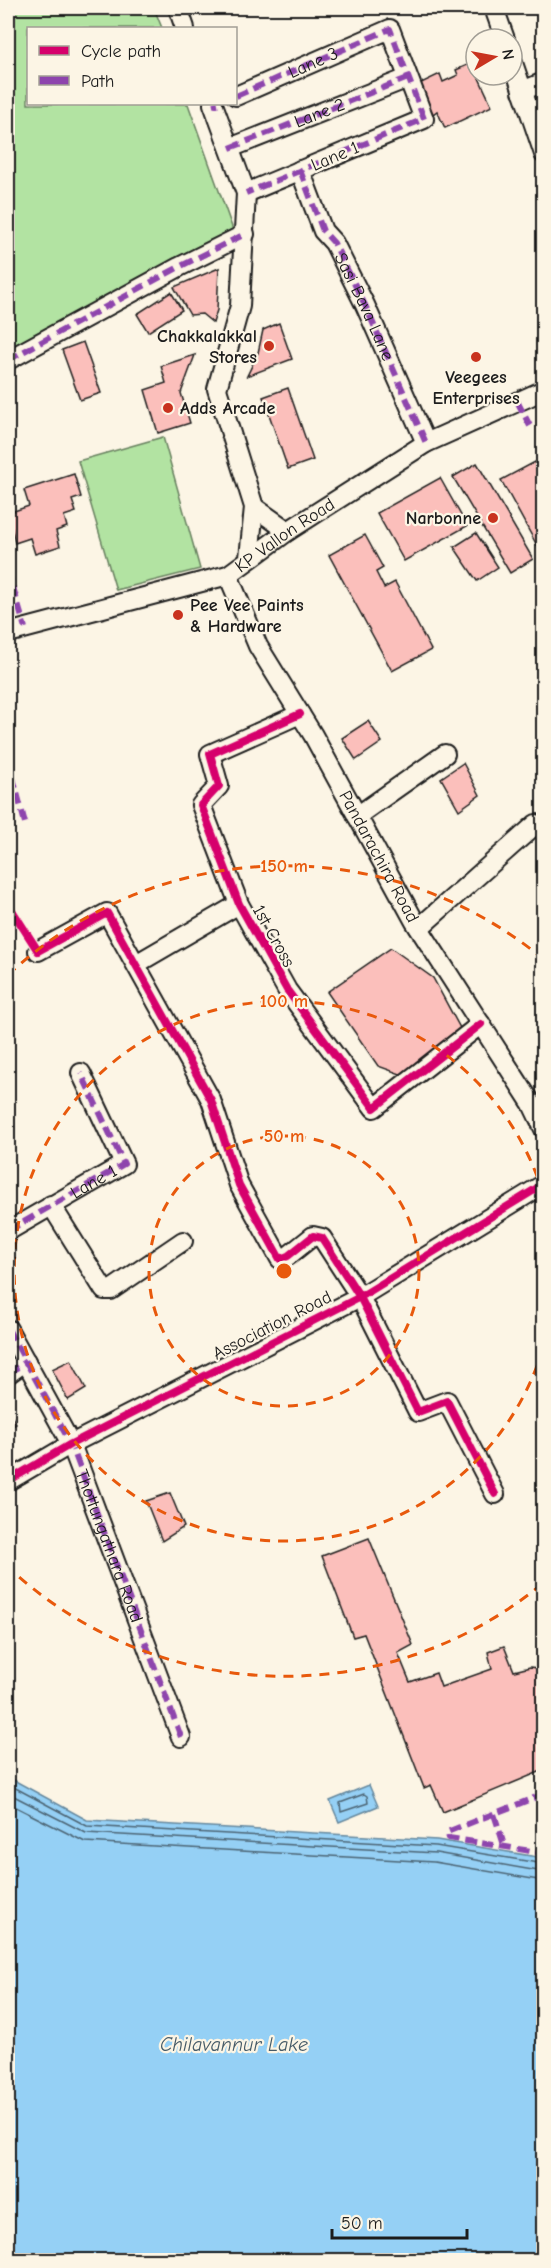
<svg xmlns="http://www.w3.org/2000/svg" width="551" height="2268" font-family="'Comic Neue',sans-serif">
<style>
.green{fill:#b2e3a2;stroke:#67805f;stroke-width:1.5}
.water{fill:#95d0f5;stroke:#65889e;stroke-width:1.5}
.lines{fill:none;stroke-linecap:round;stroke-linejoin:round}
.shore{stroke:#4c6473;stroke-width:1.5}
.building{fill:#fbbfbb;stroke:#1c1c1c;stroke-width:1.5}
.minor-casing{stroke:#1c1c1c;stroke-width:22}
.minor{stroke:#fcf5e5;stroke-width:18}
.quiet{stroke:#8e44ad;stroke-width:6;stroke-dasharray:12 6;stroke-linecap:butt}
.cycleway-casing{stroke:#fcf5e5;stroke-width:11}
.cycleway{stroke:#d6006c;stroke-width:8}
.ring{fill:none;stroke:#e8590c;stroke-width:3;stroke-dasharray:10 8}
.poi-dot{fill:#c8321e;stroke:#fcf5e5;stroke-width:2}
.labels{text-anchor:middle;stroke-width:4.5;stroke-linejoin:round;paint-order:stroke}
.street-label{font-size:18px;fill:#1c1c1c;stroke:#fcf5e5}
.poi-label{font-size:18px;font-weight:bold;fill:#1c1c1c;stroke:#fcf5e5;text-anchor:end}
.water-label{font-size:20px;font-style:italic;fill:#465b68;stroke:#fcf5e5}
.centre{fill:#e8590c;stroke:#fcf5e5;stroke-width:3}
.ring-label{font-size:18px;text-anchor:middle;font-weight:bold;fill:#e8590c;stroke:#fcf5e5;stroke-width:4.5;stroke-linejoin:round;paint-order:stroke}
</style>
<rect width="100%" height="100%" fill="#fcf5e5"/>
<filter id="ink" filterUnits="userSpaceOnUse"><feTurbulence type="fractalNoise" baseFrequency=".0167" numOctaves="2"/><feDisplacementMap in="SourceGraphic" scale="12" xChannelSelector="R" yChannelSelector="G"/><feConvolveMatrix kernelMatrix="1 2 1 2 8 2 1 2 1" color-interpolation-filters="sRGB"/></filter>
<g filter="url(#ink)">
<!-- green -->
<g class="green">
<polygon points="8,8 154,8 162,28 28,28 28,104 188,104 233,230 8,351"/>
<polygon points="163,437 200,569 116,590 78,461"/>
</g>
<!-- water -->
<g class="water">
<polygon points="8,1777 87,1820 437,1840 543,1858 543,2260 8,2260"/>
<polygon points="369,1785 378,1806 339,1822 330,1801"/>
</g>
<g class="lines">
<!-- shore -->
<g class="shore">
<polyline points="8,1784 87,1826 436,1846 544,1864"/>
<polyline points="8,1793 86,1833 436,1853 544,1872"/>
<polygon points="364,1794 367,1796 368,1803 341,1812 340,1803"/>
<polyline points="8,1803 85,1842 434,1862 544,1881"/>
</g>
</g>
<!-- building -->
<g class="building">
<polygon points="472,63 492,106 445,128 437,111 433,114 419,84 440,74 443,82 458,75 456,70"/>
<polygon points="219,268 217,310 213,323 202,314 190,315 174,287"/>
<polygon points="171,292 182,310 148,332 137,314"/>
<polygon points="279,323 292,359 247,376 258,353 263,330"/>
<polygon points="83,342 101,393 80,400 62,350"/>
<polygon points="195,355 181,393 190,423 158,433 145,390 166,383 161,366"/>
<polygon points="288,388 313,460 288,469 263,397"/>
<polygon points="535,462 544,478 544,558 501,480"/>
<polygon points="477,463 533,559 510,573 453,477"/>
<polygon points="74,474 81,497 72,500 76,512 64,516 67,527 56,531 60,546 35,554 30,538 15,543 8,513 29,506 24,490"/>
<polygon points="440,478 467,526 404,561 377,513"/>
<polygon points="476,533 498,567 477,581 454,547"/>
<polygon points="365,535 383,568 376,572 384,588 395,582 431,650 392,671 329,555"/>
<polygon points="368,721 382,742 356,760 342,738"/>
<polygon points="463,763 480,795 459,810 441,778"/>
<polygon points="391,948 433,978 460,1028 403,1075 378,1066 327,992"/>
<polygon points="71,1360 86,1389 68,1400 52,1369"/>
<polygon points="8,1410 16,1424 8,1429"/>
<polygon points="170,1493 184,1527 162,1541 146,1501"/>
<polygon points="369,1538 413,1645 398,1653 410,1682 436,1673 441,1687 492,1669 488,1652 504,1646 514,1671 530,1667 544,1669 544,1770 443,1812 431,1785 424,1788 364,1634 353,1637 322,1556"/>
</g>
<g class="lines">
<defs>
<g id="minor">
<polyline points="178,8 185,28"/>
<polyline points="494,8 505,39"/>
<polyline points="512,60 544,154"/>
<polyline points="522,91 544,82"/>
<polyline points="236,96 390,29 424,119 246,193"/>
<polyline points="213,104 246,193 240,306 217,389 254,507 249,558"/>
<path id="s1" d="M230,148L408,78"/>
<polyline points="300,170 323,231 334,243 365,305 426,443"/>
<polyline points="8,360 179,267 245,234"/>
<polyline points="254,507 288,531"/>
<path id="s2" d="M228,575L258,646L313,735L415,922L532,1104L544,1129"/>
<path id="s3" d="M8,633L228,575L288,531L426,443L544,390"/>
<polyline points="300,714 210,754 219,786 201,805 239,904 287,990 374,1108 481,1024"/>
<polyline points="357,816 445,754"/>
<polyline points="419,928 536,824"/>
<polyline points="38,951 107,913 211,1100 239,1185 280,1259 288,1256 313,1236 322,1238 360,1297 418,1412 447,1401 495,1494"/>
<polyline points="136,964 239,904"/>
<polyline points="51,1205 104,1290 111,1290 183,1241"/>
<path id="s4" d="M8,1231L124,1164L81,1073"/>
<path id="s5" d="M8,1329L71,1444L181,1737"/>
<polyline points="8,1374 26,1361"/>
<polyline points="8,1481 71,1444 360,1297 544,1184"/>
</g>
</defs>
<!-- minor casing -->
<use href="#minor" class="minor-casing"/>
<!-- minor -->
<use href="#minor" class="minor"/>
<!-- quiet -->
<g class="quiet">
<path id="s6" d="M236,96L390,29L424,119L246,193"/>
<polyline points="213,105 218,104"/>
<polyline points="230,148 408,78"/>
<path id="s7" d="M300,170L323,231L334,243L365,305L426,443"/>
<polyline points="8,360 179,267 245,234"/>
<polyline points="517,401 530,426"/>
<polyline points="8,570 25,628"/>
<polyline points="8,759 25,823"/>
<polyline points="8,1231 124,1164 81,1073"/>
<polyline points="8,1329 71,1444 181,1737"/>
<polyline points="8,1374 26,1361"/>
<polyline points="544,1794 447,1832 449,1838 544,1853"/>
<polyline points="494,1814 504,1845"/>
</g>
<defs>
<g id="cycleway">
<polyline points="300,714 210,754 219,786 201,805 239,904 287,990 374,1108 481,1024"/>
<polyline points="8,904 38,951 107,913 211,1100 239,1185 280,1259 288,1256 313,1236 322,1238 360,1297 418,1412 447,1401 495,1494"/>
<polyline points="8,1481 71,1444 360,1297 544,1184"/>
</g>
</defs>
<!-- cycleway casing -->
<use href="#cycleway" class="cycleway-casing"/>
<!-- cycleway -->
<use href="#cycleway" class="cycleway"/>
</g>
</g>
<!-- distance rings -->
<g class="ring">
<circle cx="284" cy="1271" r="135"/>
<path d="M543 1348A270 270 0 1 1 543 1194"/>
<path d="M542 1584A405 405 0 0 1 8 1567M8 975A405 405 0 0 1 542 958"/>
</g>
<!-- markers -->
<g class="poi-dot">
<circle cx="269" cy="346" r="6"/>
<circle cx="476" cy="357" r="6"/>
<circle cx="168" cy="408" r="6"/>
<circle cx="493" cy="518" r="6"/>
<circle cx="178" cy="615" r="6"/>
</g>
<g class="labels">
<!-- street labels -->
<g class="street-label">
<text dy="6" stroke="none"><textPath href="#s6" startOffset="84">Lane 3</textPath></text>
<text dy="6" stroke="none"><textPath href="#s1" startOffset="96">Lane 2</textPath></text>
<text transform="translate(335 156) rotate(-23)" y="6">Lane 1</text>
<text dy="6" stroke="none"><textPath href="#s7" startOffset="152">Sasi Bava Lane</textPath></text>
<text dy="6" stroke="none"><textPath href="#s3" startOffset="297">KP Vallon Road</textPath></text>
<text dy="6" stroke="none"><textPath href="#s2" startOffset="320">Pandarachira Road</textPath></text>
<text transform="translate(274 936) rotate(61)" y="6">1st Cross</text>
<text dy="6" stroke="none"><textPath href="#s4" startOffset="99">Lane 1</textPath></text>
<text transform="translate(272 1325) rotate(-27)" y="6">Association Road</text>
<text dy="6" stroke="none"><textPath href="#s5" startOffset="240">Thottungathara Road</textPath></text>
</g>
<!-- poi labels -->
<g class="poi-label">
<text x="257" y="342">Chakkalakkal<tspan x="257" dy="21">Stores</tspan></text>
<text x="476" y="383" text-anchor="middle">Veegees<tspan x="476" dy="21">Enterprises</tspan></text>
<text x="180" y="414" text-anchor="start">Adds Arcade</text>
<text x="481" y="524">Narbonne</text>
<text x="190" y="611" text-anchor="start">Pee Vee Paints<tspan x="190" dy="21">&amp; Hardware</tspan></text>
</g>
<!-- water labels -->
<g class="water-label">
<text x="234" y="2051">Chilavannur Lake</text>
</g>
</g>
<circle cx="284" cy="1271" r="9" class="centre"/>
<g class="ring-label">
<text x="284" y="872">150 m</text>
<text x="284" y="1007">100 m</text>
<text x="284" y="1142">50 m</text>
</g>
<!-- margin -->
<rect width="551" height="2268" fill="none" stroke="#fcf5e5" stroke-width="30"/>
<rect x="15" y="15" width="521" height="2238" fill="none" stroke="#1c1c1c" stroke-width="2" filter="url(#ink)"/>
<!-- legend -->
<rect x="27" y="27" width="210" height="78" fill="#fcf5e5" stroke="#a29e95" stroke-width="1.5"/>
<rect x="39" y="46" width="30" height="9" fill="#d6006c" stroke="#a29e95" stroke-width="1.5"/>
<text x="81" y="57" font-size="18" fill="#1c1c1c">Cycle path</text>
<rect x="39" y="76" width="30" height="9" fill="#8e44ad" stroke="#a29e95" stroke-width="1.5"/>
<text x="81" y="87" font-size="18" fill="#1c1c1c">Path</text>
<!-- north arrow -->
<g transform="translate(494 57) rotate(80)"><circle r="28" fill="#fcf5e5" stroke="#a29e95" stroke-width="1.5"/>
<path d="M0-4.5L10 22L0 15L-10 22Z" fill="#c8321e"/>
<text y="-9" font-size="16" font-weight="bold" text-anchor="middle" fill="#1c1c1c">N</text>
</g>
<!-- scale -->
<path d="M332 2229v9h135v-9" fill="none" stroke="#1c1c1c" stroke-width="3"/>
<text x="341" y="2229" font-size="18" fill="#1c1c1c" stroke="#fcf5e5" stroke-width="4.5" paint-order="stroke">50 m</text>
</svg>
